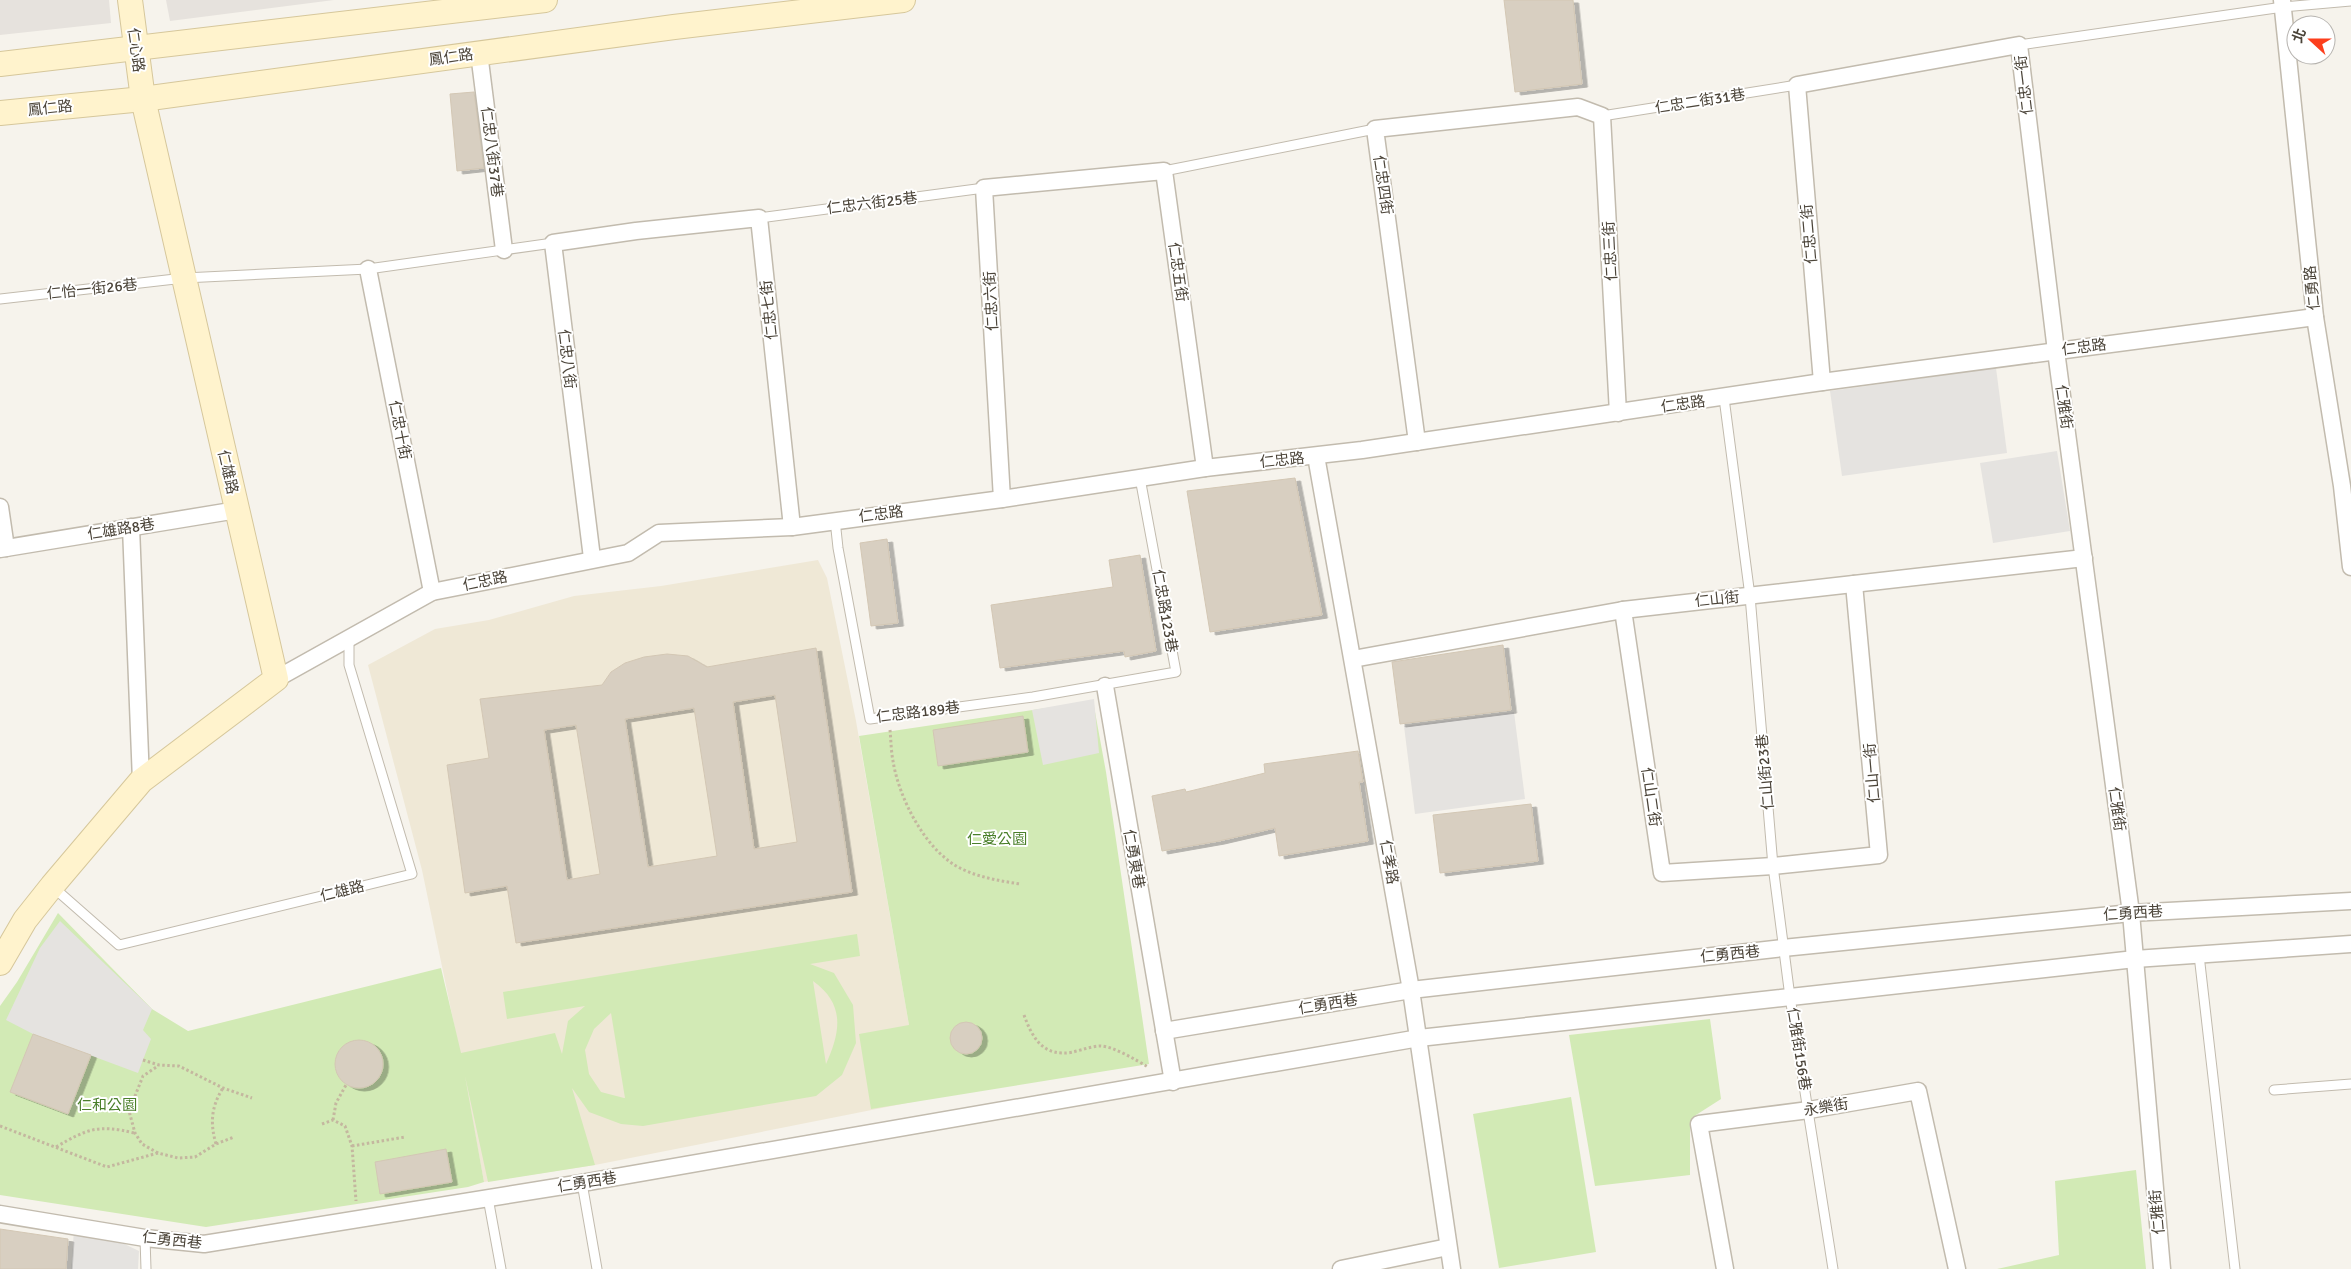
<svg xmlns="http://www.w3.org/2000/svg" width="2351" height="1269" font-family="Signika,'Noto Sans TC',sans-serif">
<style>
.industrial{fill:#e6e2dd}
.education{fill:#efe8d6}
.green{fill:#d2eab5;fill-rule:evenodd}
.parking{fill:#e5e3e0}
.building{fill:#d8cfc1;stroke:#d3c7b4;fill-rule:evenodd;filter:url(#shadow)}
.lines{fill:none;stroke-linecap:round;stroke-linejoin:round}
.lane-casing{stroke:#c2bbae;stroke-width:11}
.street-casing{stroke:#c2bbae;stroke-width:19}
.secondary-casing{stroke:#d6c79b;stroke-width:26}
.path{stroke:#c4b79f;stroke-width:3;stroke-dasharray:2.5 2.5;stroke-linecap:butt}
.lane{stroke:#fff;stroke-width:9}
.street{stroke:#fff;stroke-width:16}
.secondary{stroke:#fff3cd;stroke-width:24}
.labels{text-anchor:middle;stroke-width:4;stroke-linejoin:round;paint-order:stroke}
.street-label{font-size:15px;fill:#4b4439;stroke:#fff}
.park-label{font-size:15px;fill:#4a7f2a;stroke:#fff}
</style>
<defs>
<filter id="shadow"><feDropShadow dx="5.5" dy="3" stdDeviation="0" flood-color="#0004"/></filter>
</defs>
<rect width="100%" height="100%" fill="#f6f3ec"/>
<!-- industrial -->
<g class="industrial">
<polygon points="0,0 109,0 111,23 0,35"/>
<polygon points="166,0 334,0 170,21"/>
</g>
<!-- education -->
<polygon class="education" points="818,560 827,578 856,721 909,1025 917,1101 595,1165 484,1182 460,1053 422,870 368,665 435,629 489,620 574,596 661,586"/>
<!-- green -->
<g class="green">
<polygon points="1093,701 1106,772 1149,1064 871,1109 859,1034 909,1025 859,736"/>
<path d="M58,913L152,1009L188,1031L441,968L461,1053L555,1033L562,1054L568,1021L585,1006L507,1019L503,992L857,934L860,956L810,964L834,973L853,1005L856,1043L842,1075L816,1096L643,1126L621,1124L589,1112L572,1088L595,1165L488,1182L465,1076L484,1182L468,1187L206,1227L0,1195V1006L17,982ZM813,981C845,1004 841,1031 826,1064ZM611,1013L625,1098H624L601,1092L589,1074L585,1050L594,1029Z"/>
<polygon points="1710,1019 1721,1099 1696,1115 1690,1125 1690,1175 1595,1186 1569,1035"/>
<polygon points="1571,1097 1596,1252 1499,1268 1473,1114"/>
<polygon points="2136,1170 2146,1269 1997,1269 2059,1255 2055,1181"/>
</g>
<!-- parking -->
<g class="parking">
<polygon points="1996,368 2007,453 1842,476 1830,391"/>
<polygon points="2057,451 2070,531 1993,543 1980,463"/>
<polygon points="1094,699 1099,753 1043,765 1032,710"/>
<polygon points="1514,712 1525,799 1415,814 1404,726"/>
<polygon points="60,921 152,1009 143,1030 151,1039 138,1073 33,1034 6,1020 40,948"/>
<polygon points="74,1231 112,1238 139,1251 138,1269 71,1269"/>
</g>
<!-- building -->
<g class="building">
<polygon points="1504,0 1573,0 1582,84 1515,92"/>
<polygon points="474,92 484,168 457,171 450,94"/>
<polygon points="1295,478 1322,615 1210,632 1187,491"/>
<polygon points="887,539 898,623 871,626 860,543"/>
<polygon points="1140,555 1156,651 1125,657 1124,651 1000,668 991,605 1113,587 1109,560"/>
<polygon points="1503,645 1511,710 1400,724 1392,662"/>
<path d="M816,648L852,892L516,943L507,886L465,893L447,765L489,758L480,699L602,685L611,672L625,663L644,657L667,654L688,656L707,667ZM775,695L797,842L754,849L733,702ZM694,708L717,856L648,867L625,719ZM576,725L600,874L567,880L544,730Z"/>
<polygon points="1023,716 1028,752 938,766 933,730"/>
<polygon points="1358,751 1363,782 1359,782 1368,841 1279,856 1275,828 1219,841 1162,851 1152,796 1185,789 1186,792 1265,773 1264,764"/>
<polygon points="1531,804 1538,861 1440,873 1433,815"/>
<circle cx="966" cy="1038" r="16"/>
<polygon points="33,1034 91,1055 68,1114 10,1092"/>
<circle cx="359" cy="1064" r="24"/>
<polygon points="446,1149 452,1182 380,1194 375,1162"/>
<polygon points="0,1229 68,1239 66,1269 0,1269"/>
</g>
<g class="lines">
<defs>
<g id="lane">
<polyline points="2019,45 2283,7 2351,1"/>
<polyline points="1602,116 1797,85"/>
<polyline points="1164,171 1375,129"/>
<polyline points="759,218 984,188"/>
<polyline points="0,299 184,278 368,269 553,243"/>
<polyline points="1724,398 1750,596 1773,866 1790,997 1833,1269"/>
<polyline points="835,520 838,548 870,719 1033,697 1176,672 1140,478"/>
<polyline points="53,887 119,945 412,874 349,665 349,637"/>
<polyline points="2199,955 2235,1269"/>
<polyline points="2274,1090 2351,1084"/>
<polyline points="582,1183 597,1269"/>
<polyline points="488,1198 501,1269"/>
<polyline points="145,1238 146,1269"/>
</g>
<g id="street">
<polyline points="2282,0 2315,317 2342,486 2351,567"/>
<polyline points="479,53 504,250"/>
<polyline points="368,269 432,592"/>
<polyline points="1822,382 1797,85 2019,45 2056,351 2131,913 2162,1269"/>
<polyline points="1417,442 1375,129 1578,107 1602,116 1618,413"/>
<polyline points="1316,456 1411,990 1452,1269"/>
<polyline points="1002,499 984,188 1164,171 1205,468"/>
<polyline points="0,507 6,548"/>
<polyline points="131,527 141,781"/>
<polyline points="0,549 237,510"/>
<polyline points="592,558 553,243 636,231 759,218 792,527"/>
<polyline points="1623,610 1662,873 1773,866 1879,855 1854,584"/>
<polyline points="1353,659 1623,610 2084,558"/>
<polyline points="276,679 432,592 628,553 659,533 792,527 1002,499 1205,468 1362,450 1822,382 2315,317"/>
<polyline points="1105,686 1173,1082"/>
<polyline points="1164,1031 1411,990 1783,948 2131,913 2351,901"/>
<polyline points="0,1214 145,1238 204,1244 582,1183 1419,1038 2135,959 2351,944"/>
<polyline points="1341,1269 1448,1247"/>
<polyline points="1725,1269 1699,1124 1809,1110 1918,1091 1957,1269"/>
</g>
<g id="secondary">
<polyline points="0,64 545,0"/>
<polyline points="0,113 143,99 674,27 903,0"/>
<polyline points="0,963 25,920 52,886 141,781 276,679 143,99 130,0"/>
</g>
</defs>
<!-- lane casing -->
<use href="#lane" class="lane-casing"/>
<!-- street casing -->
<use href="#street" class="street-casing"/>
<!-- secondary casing -->
<use href="#secondary" class="secondary-casing"/>
<!-- path -->
<g class="path">
<path d="M890,730C891,740 891,751 893,761C899,799 927,854 964,870C982,878 1001,881 1020,884"/>
<path d="M1024,1015C1031,1034 1040,1053 1063,1053C1073,1054 1088,1046 1101,1046C1115,1047 1136,1060 1148,1067"/>
<polyline points="143,1060 159,1065 179,1066 223,1088 252,1098"/>
<polyline points="333,1120 336,1103 346,1085"/>
<polyline points="322,1124 333,1120 345,1126 352,1146 356,1201"/>
<polyline points="0,1126 107,1167 158,1153 178,1158 195,1157 216,1144 234,1137"/>
<path d="M216,1144C210,1123 211,1107 223,1088"/>
<polyline points="352,1146 405,1137"/>
<path d="M56,1147C87,1129 98,1124 134,1133"/>
<polyline points="158,1153 142,1144 135,1133 129,1111 143,1076 158,1066"/>
</g>
<!-- lane -->
<use href="#lane" class="lane"/>
<!-- street -->
<use href="#street" class="street"/>
<!-- secondary -->
<use href="#secondary" class="secondary"/>
</g>
<g class="labels">
<!-- street labels -->
<g class="street-label">
<text transform="translate(136 50) rotate(82)" y="5">仁心路</text>
<text transform="translate(451 57) rotate(-8)" y="5">鳳仁路</text>
<text transform="translate(2024 85) rotate(-97)" y="5">仁忠一街</text>
<text transform="translate(1700 101) rotate(-9)" y="5">仁忠二街31巷</text>
<text transform="translate(50 108) rotate(-6)" y="5">鳳仁路</text>
<text transform="translate(492 152) rotate(83)" y="5">仁忠八街37巷</text>
<text transform="translate(1383 185) rotate(82)" y="5">仁忠四街</text>
<text transform="translate(872 203) rotate(-7)" y="5">仁忠六街25巷</text>
<text transform="translate(1809 234) rotate(-95)" y="5">仁忠二街</text>
<text transform="translate(1610 251) rotate(-93)" y="5">仁忠三街</text>
<text transform="translate(1178 272) rotate(82)" y="5">仁忠五街</text>
<text transform="translate(2312 288) rotate(-96)" y="5">仁勇路</text>
<text transform="translate(92 289) rotate(-6)" y="5">仁怡一街26巷</text>
<text transform="translate(991 301) rotate(-93)" y="5">仁忠六街</text>
<text transform="translate(769 310) rotate(-96)" y="5">仁忠七街</text>
<text transform="translate(2084 347) rotate(-7)" y="5">仁忠路</text>
<text transform="translate(567 359) rotate(83)" y="5">仁忠八街</text>
<text transform="translate(1683 404) rotate(-8)" y="5">仁忠路</text>
<text transform="translate(2064 407) rotate(82)" y="5">仁雅街</text>
<text transform="translate(400 430) rotate(79)" y="5">仁忠十街</text>
<text transform="translate(1282 460) rotate(-6)" y="5">仁忠路</text>
<text transform="translate(228 472) rotate(77)" y="5">仁雄路</text>
<text transform="translate(881 514) rotate(-7)" y="5">仁忠路</text>
<text transform="translate(121 529) rotate(-9)" y="5">仁雄路8巷</text>
<text transform="translate(485 581) rotate(-12)" y="5">仁忠路</text>
<text transform="translate(1717 599) rotate(-6)" y="5">仁山街</text>
<text transform="translate(1165 611) rotate(80)" y="5">仁忠路123巷</text>
<text transform="translate(918 712) rotate(-7)" y="5">仁忠路189巷</text>
<text transform="translate(1765 772) rotate(-95)" y="5">仁山街23巷</text>
<text transform="translate(1872 773) rotate(-95)" y="5">仁山一街</text>
<text transform="translate(1651 797) rotate(82)" y="5">仁山二街</text>
<text transform="translate(2117 809) rotate(82)" y="5">仁雅街</text>
<text transform="translate(1134 859) rotate(80)" y="5">仁勇東巷</text>
<text transform="translate(1389 862) rotate(80)" y="5">仁孝路</text>
<text transform="translate(342 891) rotate(-14)" y="5">仁雄路</text>
<text transform="translate(2133 913) rotate(-4)" y="5">仁勇西巷</text>
<text transform="translate(1730 954) rotate(-6)" y="5">仁勇西巷</text>
<text transform="translate(1328 1004) rotate(-9)" y="5">仁勇西巷</text>
<text transform="translate(1799 1049) rotate(81)" y="5">仁雅街156巷</text>
<text transform="translate(1826 1107) rotate(-9)" y="5">永樂街</text>
<text transform="translate(587 1182) rotate(-9)" y="5">仁勇西巷</text>
<text transform="translate(2157 1212) rotate(-95)" y="5">仁雅街</text>
<text transform="translate(172 1240) rotate(6)" y="5">仁勇西巷</text>
</g>
<!-- park labels -->
<g class="park-label">
<text x="997" y="844">仁愛公園</text>
<text x="107" y="1110">仁和公園</text>
</g>
</g>
<!-- north arrow -->
<g transform="translate(2311 40) rotate(291)"><circle r="24" fill="#ffffff" stroke="#b7b4b0"/>
<path d="M0-4L9 19L0 12L-9 19Z" fill="#fc3f1d"/>
<text y="-8" font-size="14" font-weight="bold" text-anchor="middle" fill="#4b4439">北</text>
</g>
</svg>
